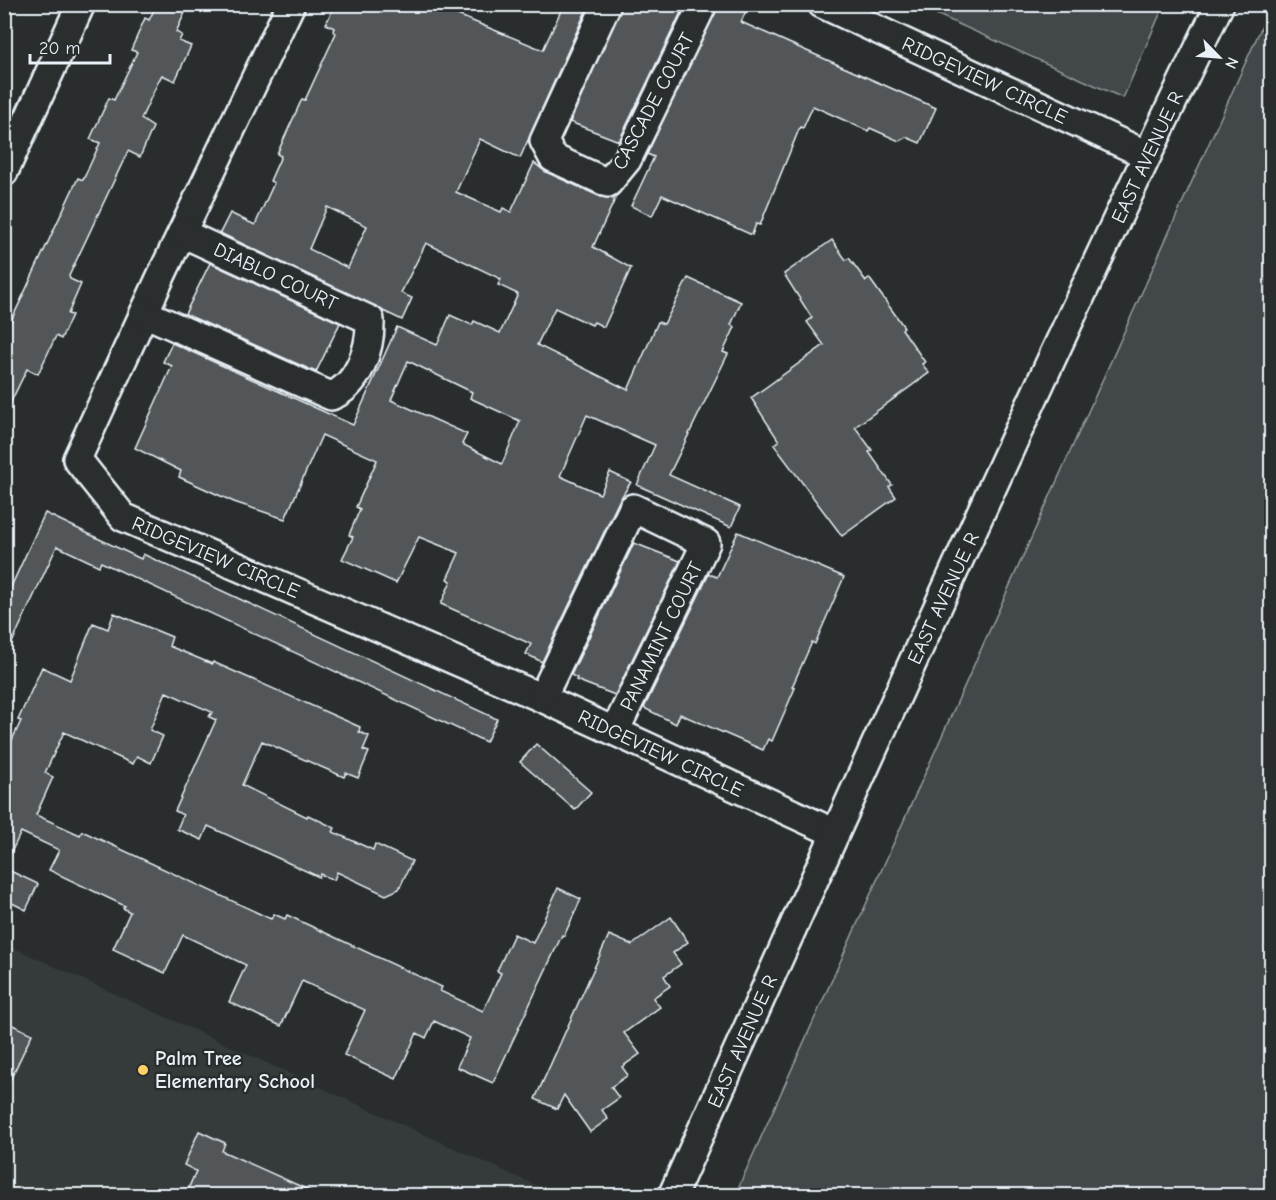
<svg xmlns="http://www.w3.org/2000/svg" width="1276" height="1200" font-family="'Comic Neue',sans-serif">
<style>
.built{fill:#363a3b}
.green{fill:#424648;stroke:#959ca0;stroke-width:1.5}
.building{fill:#535759;stroke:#e8f1f8;stroke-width:1.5;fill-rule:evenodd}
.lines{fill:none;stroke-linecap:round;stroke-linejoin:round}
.minor-casing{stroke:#e8f1f8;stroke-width:32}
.minor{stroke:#2a2d2e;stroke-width:27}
.poi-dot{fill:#ffd166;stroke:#2a2d2e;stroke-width:2}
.labels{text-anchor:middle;stroke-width:5;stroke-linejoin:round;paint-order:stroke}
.street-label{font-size:20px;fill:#e8f1f8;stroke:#2a2d2e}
.poi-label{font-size:20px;font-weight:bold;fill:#e8f1f8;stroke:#2a2d2e;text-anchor:start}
</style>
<rect width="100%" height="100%" fill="#2a2d2e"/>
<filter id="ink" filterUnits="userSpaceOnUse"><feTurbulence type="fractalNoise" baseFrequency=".0167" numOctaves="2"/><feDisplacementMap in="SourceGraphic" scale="12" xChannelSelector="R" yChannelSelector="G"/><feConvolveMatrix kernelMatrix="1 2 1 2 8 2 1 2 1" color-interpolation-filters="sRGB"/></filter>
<g filter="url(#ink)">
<!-- built -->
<polygon class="built" points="5,944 557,1195 5,1196"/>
<!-- green -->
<g class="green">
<polygon points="916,5 1164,5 1123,98"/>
<polygon points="1271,6 1271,1195 735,1195"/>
</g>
<!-- building -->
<g class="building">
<polygon points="157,4 189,4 176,32 182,35 179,41 191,46 175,81 162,75 159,80 141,119 153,127 140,157 128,151 69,276 70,279 81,284 68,314 72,315 61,339 56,336 38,374 27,369 4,416 4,336 78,178 83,180 100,143 90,139 109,98 114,100 137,52 131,50 145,18 149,20"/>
<path d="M335,4H431L543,50L564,4H589L520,158L480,139L456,192L501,212L503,208L511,212L534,163L546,172L601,197L615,199L593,247L631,268L604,327L594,322L592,325L555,308L537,345L628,390L658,322L664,324L688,278L741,302L731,325L735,327L723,352L728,354L669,475L740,507L731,527L637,485L655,445L587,415L560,476L600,494L610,472L631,482L619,501L542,662L526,654L531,644L441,604L451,581L447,579L459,553L419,537L396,583L342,559L353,537L349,535L360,509L356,507L377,460L322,435L285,519L234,502L179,477L181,471L135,448L172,366L163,362L172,343L353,425L397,327L437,345L450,315L472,325L474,321L500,333L518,294L498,285L501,279L426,243L401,293L412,298L402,320L220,233L230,213L255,225L274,183L270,181L281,156L277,154L302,99L305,100L336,33L333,31L334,28L326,24ZM327,207L367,226L348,268L309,249ZM408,361L472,392L470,398L520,421L502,464L462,444L467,434L391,400Z"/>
<polygon points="622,4 685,4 619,141 570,122"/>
<polygon points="718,4 749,4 741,22 936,108 920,143 906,137 899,141 870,128 868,131 813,106 803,128 800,127 760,225 756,224 752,235 662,195 652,216 631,206 654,157 647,154"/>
<polygon points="832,240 846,260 849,258 866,281 869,278 904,327 902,329 925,362 922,364 929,373 855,427 872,450 869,452 892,485 889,487 896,497 842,536 774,445 779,441 751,398 824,345 807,322 812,318 784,274"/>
<polygon points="210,263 340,323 316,372 185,314"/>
<polygon points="45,513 141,559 143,554 497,719 486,742 101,562 99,566 57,546 4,660 4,602"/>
<polygon points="738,532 844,577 815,644 812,642 792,687 795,688 772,741 768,739 763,750 680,714 676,724 644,708 709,574 717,577"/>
<polygon points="634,543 680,561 615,695 576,680 577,678 571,675"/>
<polygon points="114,613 172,637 169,646 212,664 213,662 360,727 359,732 369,736 363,750 369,752 358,778 346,773 344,777 262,741 242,785 307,817 308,815 335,828 333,832 373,850 375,844 412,861 399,889 386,895 337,872 334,880 320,874 319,877 208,826 202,840 177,829 183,815 175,811 216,720 209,717 212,712 166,692 150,730 163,736 151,763 137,756 133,764 64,732 45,773 53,777 36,815 80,835 82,831 271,919 274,914 285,919 287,915 442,987 440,991 483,1011 501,973 497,971 514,934 533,943 558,888 581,899 564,936 562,935 493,1083 457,1067 470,1038 434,1021 426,1038 417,1033 396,1079 344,1055 365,1010 302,981 281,1026 229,1002 246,965 183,935 165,973 113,949 130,912 123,908 125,906 49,870 59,850 21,832 4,867 4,757 21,721 18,720 42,667 70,680 93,623 108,629"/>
<polygon points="536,744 591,792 575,810 520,762"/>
<polygon points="4,868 38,884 26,910 4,899"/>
<polygon points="671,917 688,942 673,953 681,964 664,976 670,986 653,998 660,1007 624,1033 640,1054 622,1067 628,1075 611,1087 619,1098 602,1110 608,1119 590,1132 564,1095 557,1109 535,1099 609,935 632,945"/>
<polygon points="4,1021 32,1034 4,1093"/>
<polygon points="199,1131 225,1143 222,1151 322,1196 185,1196 196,1171 184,1165"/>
</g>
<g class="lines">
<defs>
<g id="minor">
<polyline points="291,4 162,274 77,459 123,517 542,698 835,833"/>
<polyline points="607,4 544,141 553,158 608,183 627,160 703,4"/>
<polyline points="822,4 1147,155"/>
<polyline points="4,172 81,4"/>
<path d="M144,313L331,396C359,385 371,348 370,320L182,233"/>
<polyline points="542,698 633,508 706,543 615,731"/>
<path d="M672,1196C852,797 1029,397 1220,4"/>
</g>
</defs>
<!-- minor casing -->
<use href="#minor" class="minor-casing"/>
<!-- minor -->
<use href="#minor" class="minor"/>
</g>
</g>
<!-- markers -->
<circle class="poi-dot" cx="143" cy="1070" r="6"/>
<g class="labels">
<!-- street labels -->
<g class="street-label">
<text transform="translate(985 80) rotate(25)" y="7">RIDGEVIEW CIRCLE</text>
<text transform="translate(653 101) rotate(-62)" y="7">CASCADE COURT</text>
<text transform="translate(1147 157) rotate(-65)" y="7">EAST AVENUE R</text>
<text transform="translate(276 276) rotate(25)" y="7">DIABLO COURT</text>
<text transform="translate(216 557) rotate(23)" y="7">RIDGEVIEW CIRCLE</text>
<text transform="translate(943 598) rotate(-65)" y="7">EAST AVENUE R</text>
<text transform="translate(661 636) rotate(-64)" y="7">PANAMINT COURT</text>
<text transform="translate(661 753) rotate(25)" y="7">RIDGEVIEW CIRCLE</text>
<text transform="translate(742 1041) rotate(-66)" y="7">EAST AVENUE R</text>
</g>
<!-- poi labels -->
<g class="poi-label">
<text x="155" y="1065">Palm Tree<tspan x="155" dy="23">Elementary School</tspan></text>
</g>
</g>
<!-- margin -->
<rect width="1276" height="1200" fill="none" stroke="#2a2d2e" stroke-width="24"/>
<rect x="12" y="12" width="1252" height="1176" fill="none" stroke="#e8f1f8" stroke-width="2" filter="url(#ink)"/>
<!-- north arrow -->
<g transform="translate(1219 57) rotate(115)" stroke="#2a2d2e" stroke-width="4.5" paint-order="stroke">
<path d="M0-4.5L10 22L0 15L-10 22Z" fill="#e8f1f8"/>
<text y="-9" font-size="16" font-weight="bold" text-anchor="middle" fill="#e8f1f8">N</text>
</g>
<!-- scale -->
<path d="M30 54v9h80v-9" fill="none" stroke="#e8f1f8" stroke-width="3"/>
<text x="39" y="54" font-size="18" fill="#e8f1f8" stroke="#2a2d2e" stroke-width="4.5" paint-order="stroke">20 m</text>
</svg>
